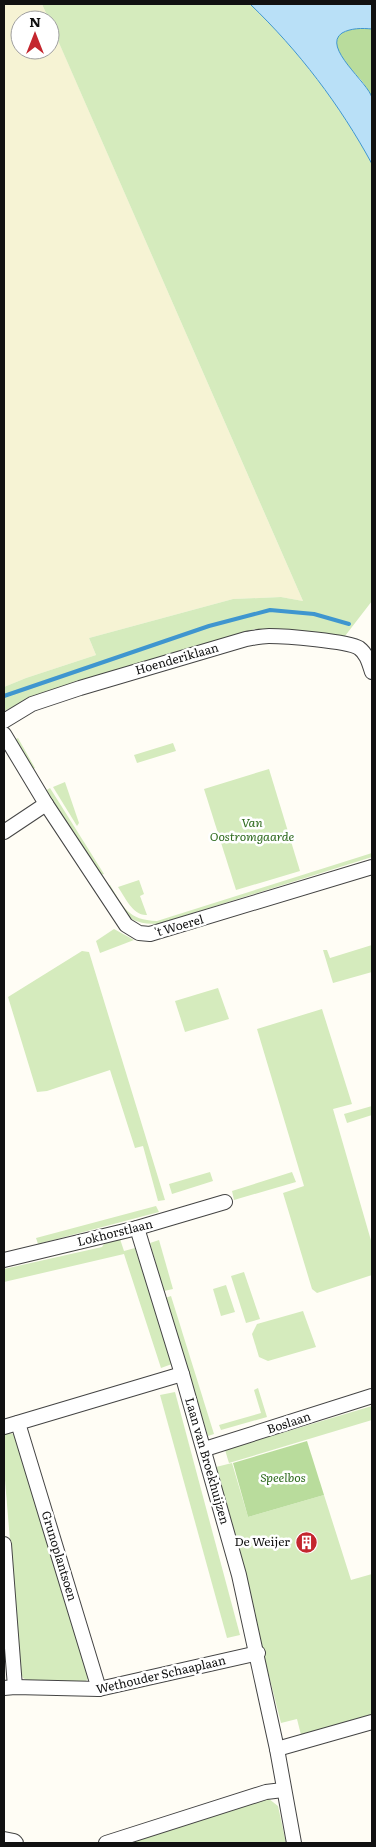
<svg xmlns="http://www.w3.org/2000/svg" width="376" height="1847" font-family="Literata,serif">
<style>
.farmland{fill:#f6f3d4}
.green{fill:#d5ebbd}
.forest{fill:#b9dc9c}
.water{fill:#b9e0f7;stroke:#3f96cf}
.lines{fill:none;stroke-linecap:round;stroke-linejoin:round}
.stream{stroke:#3f96cf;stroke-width:4}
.minor-casing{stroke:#444;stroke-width:16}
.minor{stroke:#fff;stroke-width:14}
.labels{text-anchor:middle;stroke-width:5;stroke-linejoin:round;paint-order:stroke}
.street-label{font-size:12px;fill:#111;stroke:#fff}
.park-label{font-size:12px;font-style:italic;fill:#2f6b1f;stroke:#fff}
.poi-label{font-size:12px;fill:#111;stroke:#fff;text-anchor:end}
</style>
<rect width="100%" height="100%" fill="#fffdf5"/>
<!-- farmland -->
<polygon class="farmland" points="4,4 42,4 49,20 20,20 20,50 50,50 50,22 303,601 281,597 233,599 89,638 96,655 26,678 4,687"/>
<!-- green -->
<g class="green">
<path d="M42,4H250C299,51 340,105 372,164V601L345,636L296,631L255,629L27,700L4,711V687L26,678L96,655L89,638L233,599L281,597L303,601Z"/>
<polygon points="18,738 35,768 31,770 14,740"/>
<polygon points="173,743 176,751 137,763 134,755"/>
<polygon points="269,769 300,871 236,890 204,789"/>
<polygon points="65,782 79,823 77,826 53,787"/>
<polygon points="50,788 104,874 100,875 45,791"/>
<path d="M372,853V857L158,924C124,924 123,911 106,887L110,885C124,908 128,920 157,921Z"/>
<path d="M139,880L144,894L140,896L147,915C133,916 125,897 118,887Z"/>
<polygon points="114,929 134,940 100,953 96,941"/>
<polygon points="372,945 372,972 333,983 323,950 327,950 330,958"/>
<polygon points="82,951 89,952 165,1200 158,1201 143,1146 135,1148 110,1070 47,1091 37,1092 8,997"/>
<polygon points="218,988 229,1019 185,1032 175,1001"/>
<polygon points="322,1009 352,1104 333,1109 372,1244 372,1275 317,1293 312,1289 283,1193 304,1186 257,1029"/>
<polygon points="372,1106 372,1115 347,1123 344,1114"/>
<polygon points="210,1172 213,1181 172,1194 169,1184"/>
<polygon points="292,1172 296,1182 234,1200 232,1191"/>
<polygon points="156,1206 159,1212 38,1244 36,1238"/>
<polygon points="120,1239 124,1251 135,1248 172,1364 161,1368 124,1254 4,1282 4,1269 102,1247 106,1241"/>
<polygon points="159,1240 173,1289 164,1291 150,1243"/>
<polygon points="244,1272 260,1319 246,1323 231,1276"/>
<polygon points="226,1285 235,1312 221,1316 213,1289"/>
<polygon points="171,1296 214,1434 208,1436 165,1298"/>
<polygon points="303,1311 316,1347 268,1361 259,1357 252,1334 257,1324"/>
<polygon points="258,1388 267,1417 221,1430 219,1425 261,1413 254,1390"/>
<polygon points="175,1392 240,1635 227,1638 160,1395"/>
<polygon points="372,1406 372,1420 229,1463 225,1450"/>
<polygon points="8,1433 14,1434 18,1442 90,1677 81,1685 29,1681 23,1678 21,1673 4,1468 4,1435"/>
<polygon points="232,1463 248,1517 324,1495 351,1580 372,1574 372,1714 301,1735 297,1719 281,1723 216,1467"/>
<polygon points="264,1799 269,1799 278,1806 286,1843 124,1843"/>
</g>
<!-- forest -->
<g class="forest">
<path d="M360,28L372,29V97C369,92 365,85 361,80C354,72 333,52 337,40C339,31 352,29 360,28Z"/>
<polygon points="307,1441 324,1495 248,1517 233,1463"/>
</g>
<!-- water -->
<path class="water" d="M250,4H372V29C362,28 351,28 342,33C321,47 369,83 372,98C374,103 372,111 372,117C372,133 372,148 372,164C340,105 299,51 250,4Z"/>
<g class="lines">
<!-- stream -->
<polyline class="stream" points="4,696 209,626 270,610 314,614 349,624"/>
<defs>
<g id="minor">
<path d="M4,721L32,704L80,688L246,639C253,638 261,636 269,636C285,636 348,641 359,648C367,654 369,663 372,672"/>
<polyline points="4,734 46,804 126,925 139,933 150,934 372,867"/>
<polyline points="4,832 46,804"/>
<polyline points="137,1228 182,1374 239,1575 277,1749 294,1843"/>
<polyline points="4,1260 137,1228 225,1202"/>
<polyline points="18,1423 99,1689"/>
<polyline points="4,1427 182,1374"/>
<polyline points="205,1449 372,1396"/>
<polyline points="4,1544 15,1687"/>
<polyline points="4,1688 15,1687 99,1689 258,1653"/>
<polyline points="277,1749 372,1722"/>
<polyline points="4,1839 14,1841 16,1843"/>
<polyline points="106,1843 266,1792 283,1790"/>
</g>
</defs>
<!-- minor casing -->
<use href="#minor" class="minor-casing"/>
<!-- minor -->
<use href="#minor" class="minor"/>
</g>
<!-- icons -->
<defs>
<symbol id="building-disc" viewBox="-11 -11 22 22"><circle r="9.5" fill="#c4262e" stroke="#fff"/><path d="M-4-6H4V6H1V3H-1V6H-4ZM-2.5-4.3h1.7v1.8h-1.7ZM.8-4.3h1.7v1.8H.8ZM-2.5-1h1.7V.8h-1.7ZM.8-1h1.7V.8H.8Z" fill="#fff"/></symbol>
</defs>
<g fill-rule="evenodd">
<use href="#building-disc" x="294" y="1530" width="25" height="25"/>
</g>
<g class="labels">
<!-- street labels -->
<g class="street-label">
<text transform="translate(177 659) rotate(-16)" y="4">Hoenderiklaan</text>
<text transform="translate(179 926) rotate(-16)" y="4">'t Woerel</text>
<text transform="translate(115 1233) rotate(-14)" y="4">Lokhorstlaan</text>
<text transform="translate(289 1423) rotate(-18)" y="4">Boslaan</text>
<text transform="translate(207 1461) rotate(74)" y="4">Laan van Broekhuijzen</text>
<text transform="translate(59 1556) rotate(73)" y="4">Grunoplantsoen</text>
<text transform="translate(161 1675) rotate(-13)" y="4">Wethouder Schaaplaan</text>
</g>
<!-- park labels -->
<g class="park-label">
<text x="252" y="827">Van<tspan x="252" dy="14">Oostromgaarde</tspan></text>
<text x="283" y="1482">Speelbos</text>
</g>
<!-- poi labels -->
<g class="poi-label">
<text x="290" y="1546">De Weijer</text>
</g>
</g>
<!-- border -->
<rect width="376" height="1847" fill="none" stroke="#111111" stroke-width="10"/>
<!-- north arrow -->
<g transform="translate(35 35)"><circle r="24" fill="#ffffff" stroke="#a0a0a0"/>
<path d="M0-4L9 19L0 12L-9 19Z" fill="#c4262e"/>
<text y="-8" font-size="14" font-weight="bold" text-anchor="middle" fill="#111111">N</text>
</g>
</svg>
